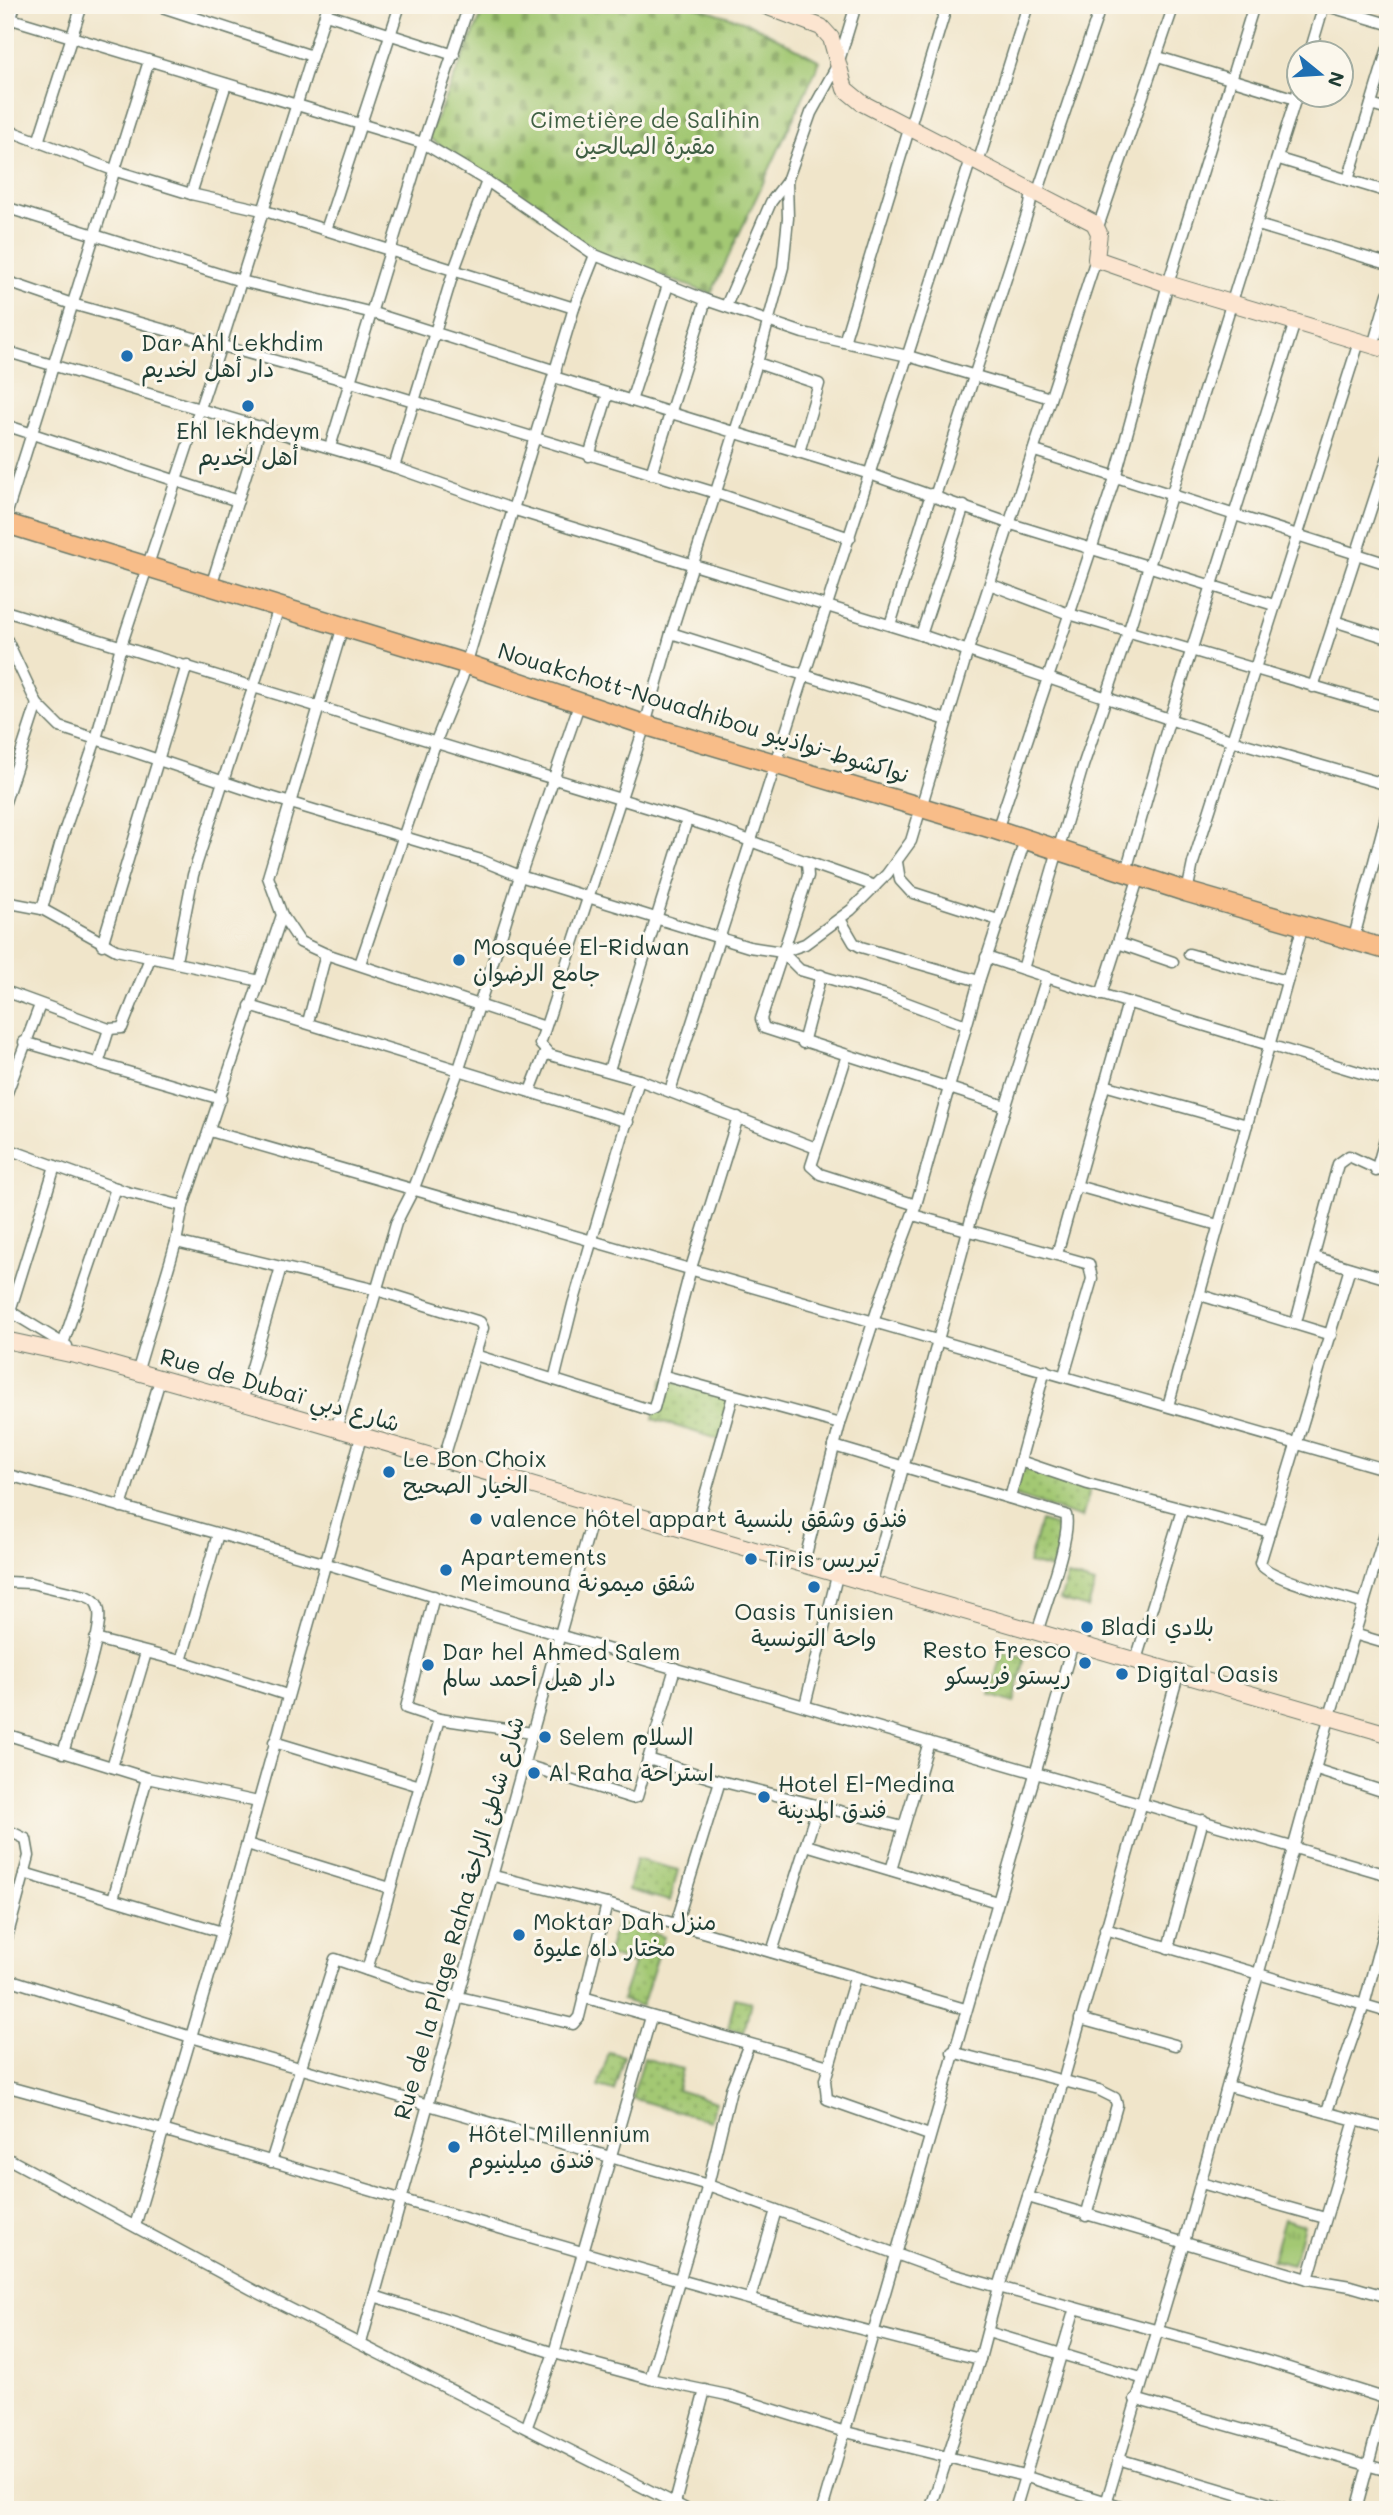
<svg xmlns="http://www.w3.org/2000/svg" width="1393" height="2515" font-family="Mali,'Playpen Sans Arabic',sans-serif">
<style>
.grass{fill:url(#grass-dots);stroke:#618254;stroke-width:2}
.cemetery{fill:url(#cemetery-stones);stroke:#618254;stroke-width:2}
.park{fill:url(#park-tufts);stroke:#618254;stroke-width:2}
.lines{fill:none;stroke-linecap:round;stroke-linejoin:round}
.street-casing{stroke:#687868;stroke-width:13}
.secondary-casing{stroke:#687868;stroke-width:18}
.highway-casing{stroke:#687868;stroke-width:22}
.street{stroke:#fff;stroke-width:10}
.secondary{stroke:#fce5d0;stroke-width:16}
.highway{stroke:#f8bd89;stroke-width:19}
.poi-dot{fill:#1f6fb2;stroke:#fbf7ec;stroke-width:2.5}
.labels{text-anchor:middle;stroke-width:6;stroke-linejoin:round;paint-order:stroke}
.park-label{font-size:23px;fill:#406044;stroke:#fbf7ec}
.poi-label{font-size:23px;fill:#1f3d34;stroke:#fbf7ec;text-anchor:start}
.street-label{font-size:23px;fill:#1f3d34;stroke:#fbf7ec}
</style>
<defs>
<pattern id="grass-dots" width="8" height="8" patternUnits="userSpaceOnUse" patternTransform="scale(1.75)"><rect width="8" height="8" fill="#a3c873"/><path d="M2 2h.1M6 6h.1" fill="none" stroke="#84a45f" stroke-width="1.8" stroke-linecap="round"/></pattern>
<pattern id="cemetery-stones" width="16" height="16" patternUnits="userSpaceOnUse" patternTransform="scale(1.75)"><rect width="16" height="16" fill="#a3c873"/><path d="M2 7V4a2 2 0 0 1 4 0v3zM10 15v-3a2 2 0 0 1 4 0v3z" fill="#84a45f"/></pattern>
<pattern id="park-tufts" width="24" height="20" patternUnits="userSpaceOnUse" patternTransform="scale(1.75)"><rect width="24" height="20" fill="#a3c873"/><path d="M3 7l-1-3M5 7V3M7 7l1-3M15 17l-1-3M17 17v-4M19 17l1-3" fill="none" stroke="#84a45f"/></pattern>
</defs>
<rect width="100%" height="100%" fill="#fbf7ec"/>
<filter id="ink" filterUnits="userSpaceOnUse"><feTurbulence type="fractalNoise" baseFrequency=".0143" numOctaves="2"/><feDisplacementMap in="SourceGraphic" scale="14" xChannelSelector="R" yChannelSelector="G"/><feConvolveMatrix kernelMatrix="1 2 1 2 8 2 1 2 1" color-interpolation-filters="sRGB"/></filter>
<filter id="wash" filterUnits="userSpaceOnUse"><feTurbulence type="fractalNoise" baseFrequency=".00686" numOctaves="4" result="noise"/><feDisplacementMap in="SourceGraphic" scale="28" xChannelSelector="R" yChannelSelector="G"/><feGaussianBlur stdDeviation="1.57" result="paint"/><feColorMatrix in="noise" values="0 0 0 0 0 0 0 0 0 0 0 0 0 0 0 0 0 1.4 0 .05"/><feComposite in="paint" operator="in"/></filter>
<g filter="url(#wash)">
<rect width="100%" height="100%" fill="#f0e5ca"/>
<!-- grass -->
<g class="grass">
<polygon points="664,1379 730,1395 721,1440 653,1419"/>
<polygon points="1021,1467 1090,1490 1082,1518 1013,1495"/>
<polygon points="1041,1521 1064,1528 1052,1569 1028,1563"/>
<polygon points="1068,1576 1095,1584 1088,1608 1060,1600"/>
<polygon points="1002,1652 1025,1657 1014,1703 990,1695"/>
<polygon points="636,1859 678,1870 670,1901 628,1890"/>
<polygon points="617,1922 664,1937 642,2006 622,2000 634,1964 607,1955"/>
<polygon points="735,1998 751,2002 744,2032 728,2028"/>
<polygon points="609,2052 624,2056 614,2091 598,2087"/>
<polygon points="644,2058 682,2069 677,2090 716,2102 710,2121 632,2098"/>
</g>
<!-- cemetery -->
<polygon class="cemetery" points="486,5 691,5 749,23 820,61 711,294 587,249 428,137"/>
<!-- park -->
<polygon class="park" points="1284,2219 1304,2225 1293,2265 1272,2260"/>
</g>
<g filter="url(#ink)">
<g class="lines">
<defs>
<g id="street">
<polyline points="156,5 312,56"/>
<polyline points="1324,5 1388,24"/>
<polyline points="326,14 454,55"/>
<polyline points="5,17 423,143 487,181 595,255 574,308 462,678 436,741 360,964"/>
<polyline points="5,37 15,5"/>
<polyline points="1310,52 1324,5"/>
<polyline points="1158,57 1296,99"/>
<polyline points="1371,105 1388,110"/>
<polyline points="5,129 113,170 191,194 262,210 574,308"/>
<polyline points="39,139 82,5"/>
<polyline points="1279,159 1388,192"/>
<polyline points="978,163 1028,5"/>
<polyline points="1348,180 1388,48"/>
<polyline points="787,181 788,218 783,267 757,363 671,633 645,725 540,1044 550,1055 639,1080 816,1148"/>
<polyline points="191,194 226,84"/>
<polyline points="1037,194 1101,5"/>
<polyline points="5,207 241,281 373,313 556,371"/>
<polyline points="1258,225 1388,264"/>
<polyline points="1098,227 1174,5"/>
<polyline points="326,230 400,5"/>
<polyline points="595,255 706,300 803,333 908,356 1050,398"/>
<polyline points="5,281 72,304 351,382 716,493 850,538"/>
<polyline points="726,306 771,202 787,181 811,113 838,64 856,5"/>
<polyline points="844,342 947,5"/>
<polyline points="1373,346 1388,294"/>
<polyline points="5,351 394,467 512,509 921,635 1231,740 1388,785"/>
<polyline points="757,363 819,384 799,452"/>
<polyline points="554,377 870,474 1011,524 1274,605"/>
<polyline points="631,401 668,285"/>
<polyline points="5,425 238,501"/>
<polyline points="330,447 426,134 469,5"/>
<polyline points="1035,451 1388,564"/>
<polyline points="589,456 608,394"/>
<polyline points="394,467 454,270 487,181"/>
<polyline points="651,474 706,300"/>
<polyline points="935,496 1030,205 1032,191"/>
<polyline points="5,519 149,61"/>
<polyline points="992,585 1069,614 1388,708"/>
<polyline points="211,586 261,426"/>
<polyline points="5,611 718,829 807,862 808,876 761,1019 764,1028 1005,1106"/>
<polyline points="1334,621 1388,638"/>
<polyline points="890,625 931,494"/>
<polyline points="343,626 268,877 282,915 300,942 326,954 545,1027"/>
<polyline points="671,633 947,720"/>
<polyline points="921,635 964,506"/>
<polyline points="5,636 37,704 60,727 254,792 481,860 520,876 749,947 782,952 805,944 851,910 887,874 911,841 968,650 1096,259"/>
<polyline points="1313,687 1388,457"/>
<polyline points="5,802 37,704"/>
<polyline points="997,830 1115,478 1168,284 1254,5"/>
<polyline points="807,862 875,886"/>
<polyline points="897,862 900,880 911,892 998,920"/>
<polyline points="1126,871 1170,718 1295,322"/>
<polyline points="1187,892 1193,863 1359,342"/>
<polyline points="5,902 42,909 116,950 260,981"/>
<polyline points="42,909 62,838 96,739 121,646 220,348 328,5"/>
<polyline points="840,919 854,943 861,947 979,981"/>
<polyline points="1353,941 1388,809"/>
<polyline points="1118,943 1173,962"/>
<polyline points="102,945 187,665"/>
<polyline points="782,952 800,970 886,995 966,1025"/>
<polyline points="1189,954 1287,981"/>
<polyline points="986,957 1077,987 1388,1081"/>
<polyline points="176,961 193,875 279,607"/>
<polyline points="1023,969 1083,766 1129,630 1298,91"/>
<polyline points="5,991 109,1029 122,1028 150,958"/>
<polyline points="1101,995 1139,876"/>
<polyline points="250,1006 628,1122"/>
<polyline points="308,1022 326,954"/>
<polyline points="24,1042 221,1099"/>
<polyline points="803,1043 821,975"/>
<polyline points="847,1055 811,1166 820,1174 916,1205"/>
<polyline points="98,1064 109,1029"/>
<polyline points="609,1070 687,820"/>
<polyline points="1104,1085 1247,1125"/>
<polyline points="530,1091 545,1053"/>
<polyline points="670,1091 971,159"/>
<polyline points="5,1098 40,1005"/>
<polyline points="210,1131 1388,1470"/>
<polyline points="5,1148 127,1192 183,1206"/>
<polyline points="1376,1171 1388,1129"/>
<polyline points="1077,1186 1218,1225"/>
<polyline points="913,1215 1089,1264 1092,1279 1064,1375"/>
<polyline points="176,1242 377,1290 480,1322 483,1328 443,1461"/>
<polyline points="1057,1254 1128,1002"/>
<polyline points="1314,1257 1388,1279"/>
<path d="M1350,1268L1260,1563C1267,1579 1344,1597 1364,1604"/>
<polyline points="1200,1295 1331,1335"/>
<polyline points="6,1309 67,1346"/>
<polyline points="10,1311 55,1166"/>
<polyline points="1296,1322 1338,1164 1349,1156 1388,1174"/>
<polyline points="63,1344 116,1188"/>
<polyline points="475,1355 650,1410 654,1408 691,1268 738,1117"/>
<polyline points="137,1373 176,1242 183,1206 282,915"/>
<polyline points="665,1376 840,1424"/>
<polyline points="554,1380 573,1304 639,1080"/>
<polyline points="242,1402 281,1267"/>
<polyline points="1168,1406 1303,925"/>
<polyline points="336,1429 396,1223 414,1188 459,1069 520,876 580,702"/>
<path d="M834,1446L1066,1515C1072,1535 1044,1608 1037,1633"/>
<polyline points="1020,1461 1088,1484 1270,1532"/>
<polyline points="5,1474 327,1564 562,1636 1388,1875"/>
<polyline points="1010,1498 1045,1370"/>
<polyline points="121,1507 160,1380"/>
<polyline points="694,1534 733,1396"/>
<polyline points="803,1566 840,1424 881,1298 916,1205 979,981 1025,840"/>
<path d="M5,1582L31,1583L86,1596C94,1599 98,1603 99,1611C103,1635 71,1725 63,1753"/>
<polyline points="871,1585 979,1190 1047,977"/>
<polyline points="434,1596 406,1708 439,1719 532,1733"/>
<polyline points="1354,1634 1388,1644"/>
<polyline points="95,1639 181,1661 287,1695"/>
<polyline points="181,1661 218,1534"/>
<polyline points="1135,1663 1182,1510"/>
<polyline points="805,1705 837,1576"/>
<polyline points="5,1734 147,1778 258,1802"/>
<polyline points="274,1742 420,1786"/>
<polyline points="648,1759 720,1781 903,1827"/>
<polyline points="525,1765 632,1798 637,1797 675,1668"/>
<polyline points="112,1767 146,1653"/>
<polyline points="1317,1770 1388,1793"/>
<polyline points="5,1829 26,1839 29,1856 5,1945"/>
<polyline points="247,1844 390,1888"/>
<polyline points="806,1845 997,1902"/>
<polyline points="891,1870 929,1742"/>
<polyline points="24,1873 222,1932"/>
<polyline points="494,1876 607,1904 965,2009"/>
<polyline points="113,1899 147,1778"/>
<polyline points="676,1924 720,1781"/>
<polyline points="1105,1929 1388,2012"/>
<polyline points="1168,1948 1203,1820"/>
<polyline points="772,1952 818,1806"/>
<polyline points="367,1970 439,1719"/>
<polyline points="5,1978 191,2037 708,2185 948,2273 1257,2358 1384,2398 1388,2395"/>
<polyline points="855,1978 825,2080 827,2099 929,2135"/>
<polyline points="583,1997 829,2066"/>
<polyline points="1080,2019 1175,2045"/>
<polyline points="952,2052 1099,2090 1115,2098 1117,2105 1086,2216"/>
<path d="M5,2086C331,2174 652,2280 980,2359"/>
<polyline points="1228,2086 1388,2129"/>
<polyline points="1327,2111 1364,2005 1388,1915"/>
<polyline points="5,2157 253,2290 688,2510"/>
<polyline points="271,2162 335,1959 413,1986 573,2024 579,2017 607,1904"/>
<polyline points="1201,2183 1325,2218"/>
<polyline points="1028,2197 1308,2279 1350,2286 1388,2297"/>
<polyline points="135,2226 222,1932 361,1437"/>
<polyline points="1308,2279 1355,2120"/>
<polyline points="374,2296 554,2353 650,2379 727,2395 842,2431 1024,2476 1133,2510"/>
<polyline points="750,2299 776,2210"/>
<polyline points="988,2332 1141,2378"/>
<polyline points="361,2343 596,1506"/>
<polyline points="650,2379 708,2185 731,2089 749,2044"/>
<polyline points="1135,2399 1388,2471"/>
<polyline points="527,2426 554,2353 651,2017"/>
<polyline points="1118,2459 1290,2510"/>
<polyline points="675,2503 705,2390"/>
<polyline points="822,2510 1073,1643"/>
<polyline points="930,2510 980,2359 999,2287 1051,2124 1178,1675"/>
<polyline points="1015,2510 1075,2308"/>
<polyline points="1104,2510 1184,2242 1329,1719 1388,1523"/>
<polyline points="1356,2510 1387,2394"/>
</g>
<g id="secondary">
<polyline points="763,5 821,27 831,38 845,89 862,103 1094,223 1099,233 1096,259 1168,284 1388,350"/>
<polyline points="5,1340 84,1357 276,1411 1388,1734"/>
</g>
<polyline id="highway" points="5,523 466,664 645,725 997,830 1187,892 1388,950"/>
</defs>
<!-- street casing -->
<use href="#street" class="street-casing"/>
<!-- secondary casing -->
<use href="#secondary" class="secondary-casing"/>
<!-- highway casing -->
<use href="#highway" class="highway-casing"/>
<!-- street -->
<use href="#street" class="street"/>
<!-- secondary -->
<use href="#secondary" class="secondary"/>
<!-- highway -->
<use href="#highway" class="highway"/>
</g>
</g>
<!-- markers -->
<g class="poi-dot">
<circle cx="127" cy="356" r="7"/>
<circle cx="248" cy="406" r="7"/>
<circle cx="459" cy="960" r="7"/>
<circle cx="389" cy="1472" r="7"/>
<circle cx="476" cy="1519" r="7"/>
<circle cx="751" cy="1559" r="7"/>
<circle cx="446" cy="1570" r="7"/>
<circle cx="814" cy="1587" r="7"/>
<circle cx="1087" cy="1627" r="7"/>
<circle cx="1085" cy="1663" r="7"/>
<circle cx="428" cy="1665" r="7"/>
<circle cx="1122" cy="1674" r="7"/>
<circle cx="545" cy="1737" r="7"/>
<circle cx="534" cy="1773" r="7"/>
<circle cx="764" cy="1797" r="7"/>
<circle cx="519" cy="1935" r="7"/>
<circle cx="454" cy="2147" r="7"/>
</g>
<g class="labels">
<!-- park labels -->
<g class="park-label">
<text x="645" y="128">Cimetière de Salihin<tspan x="645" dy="26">مقبرة الصالحين</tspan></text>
</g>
<!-- poi labels -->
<g class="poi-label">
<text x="141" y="351">Dar Ahl Lekhdim<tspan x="141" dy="26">دار أهل لخديم</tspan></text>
<text x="248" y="439" text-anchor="middle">Ehl lekhdeym<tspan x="248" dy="26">أهل لخديم</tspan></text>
<text x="473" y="955">Mosquée El-Ridwan<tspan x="473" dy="26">جامع الرضوان</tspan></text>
<text x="403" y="1467">Le Bon Choix<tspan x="403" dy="26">الخيار الصحيح</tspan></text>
<text x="490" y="1527">valence hôtel appart فندق وشقق بلنسية</text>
<text x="460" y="1565">Apartements<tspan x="460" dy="26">Meimouna شقق ميمونة</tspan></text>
<text x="765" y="1567">Tiris تيريس</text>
<text x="814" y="1620" text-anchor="middle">Oasis Tunisien<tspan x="814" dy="26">واحة التونسية</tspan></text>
<text x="1101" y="1635">Bladi بلادي</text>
<text x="1071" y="1658" text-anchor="end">Resto Fresco<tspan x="1071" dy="26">ريستو فريسكو</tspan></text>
<text x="442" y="1660">Dar hel Ahmed Salem<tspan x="442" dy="26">دار هيل أحمد سالم</tspan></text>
<text x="1136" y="1682">Digital Oasis</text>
<text x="559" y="1745">Selem السلام</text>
<text x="548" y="1781">Al Raha استراحة</text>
<text x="778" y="1792">Hotel El-Medina<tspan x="778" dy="26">فندق المدينة</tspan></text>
<text x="533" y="1930">Moktar Dah منزل<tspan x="533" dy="26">مختار داه عليوة</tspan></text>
<text x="468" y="2142">Hôtel Millennium<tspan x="468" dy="26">فندق ميلينيوم</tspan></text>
</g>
<!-- street labels -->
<g class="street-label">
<text transform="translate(704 713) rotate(17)" y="8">Nouakchott-Nouadhibou نواكشوط-نواذيبو</text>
<text transform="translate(280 1390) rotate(16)" y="8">Rue de Dubaï شارع دبي</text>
<text transform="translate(459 1918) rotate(-74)" y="8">Rue de la Plage Raha شارع شاطئ الراحة</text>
</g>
</g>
<!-- margin -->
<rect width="1393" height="2515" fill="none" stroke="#fbf7ec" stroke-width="28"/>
<!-- north arrow -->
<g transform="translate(1320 74) rotate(108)"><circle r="33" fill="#fbf7ec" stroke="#a3ada2" stroke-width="2"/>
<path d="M0-5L12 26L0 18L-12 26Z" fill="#1f6fb2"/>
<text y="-10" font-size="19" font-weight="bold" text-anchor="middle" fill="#1f3d34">N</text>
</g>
</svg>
